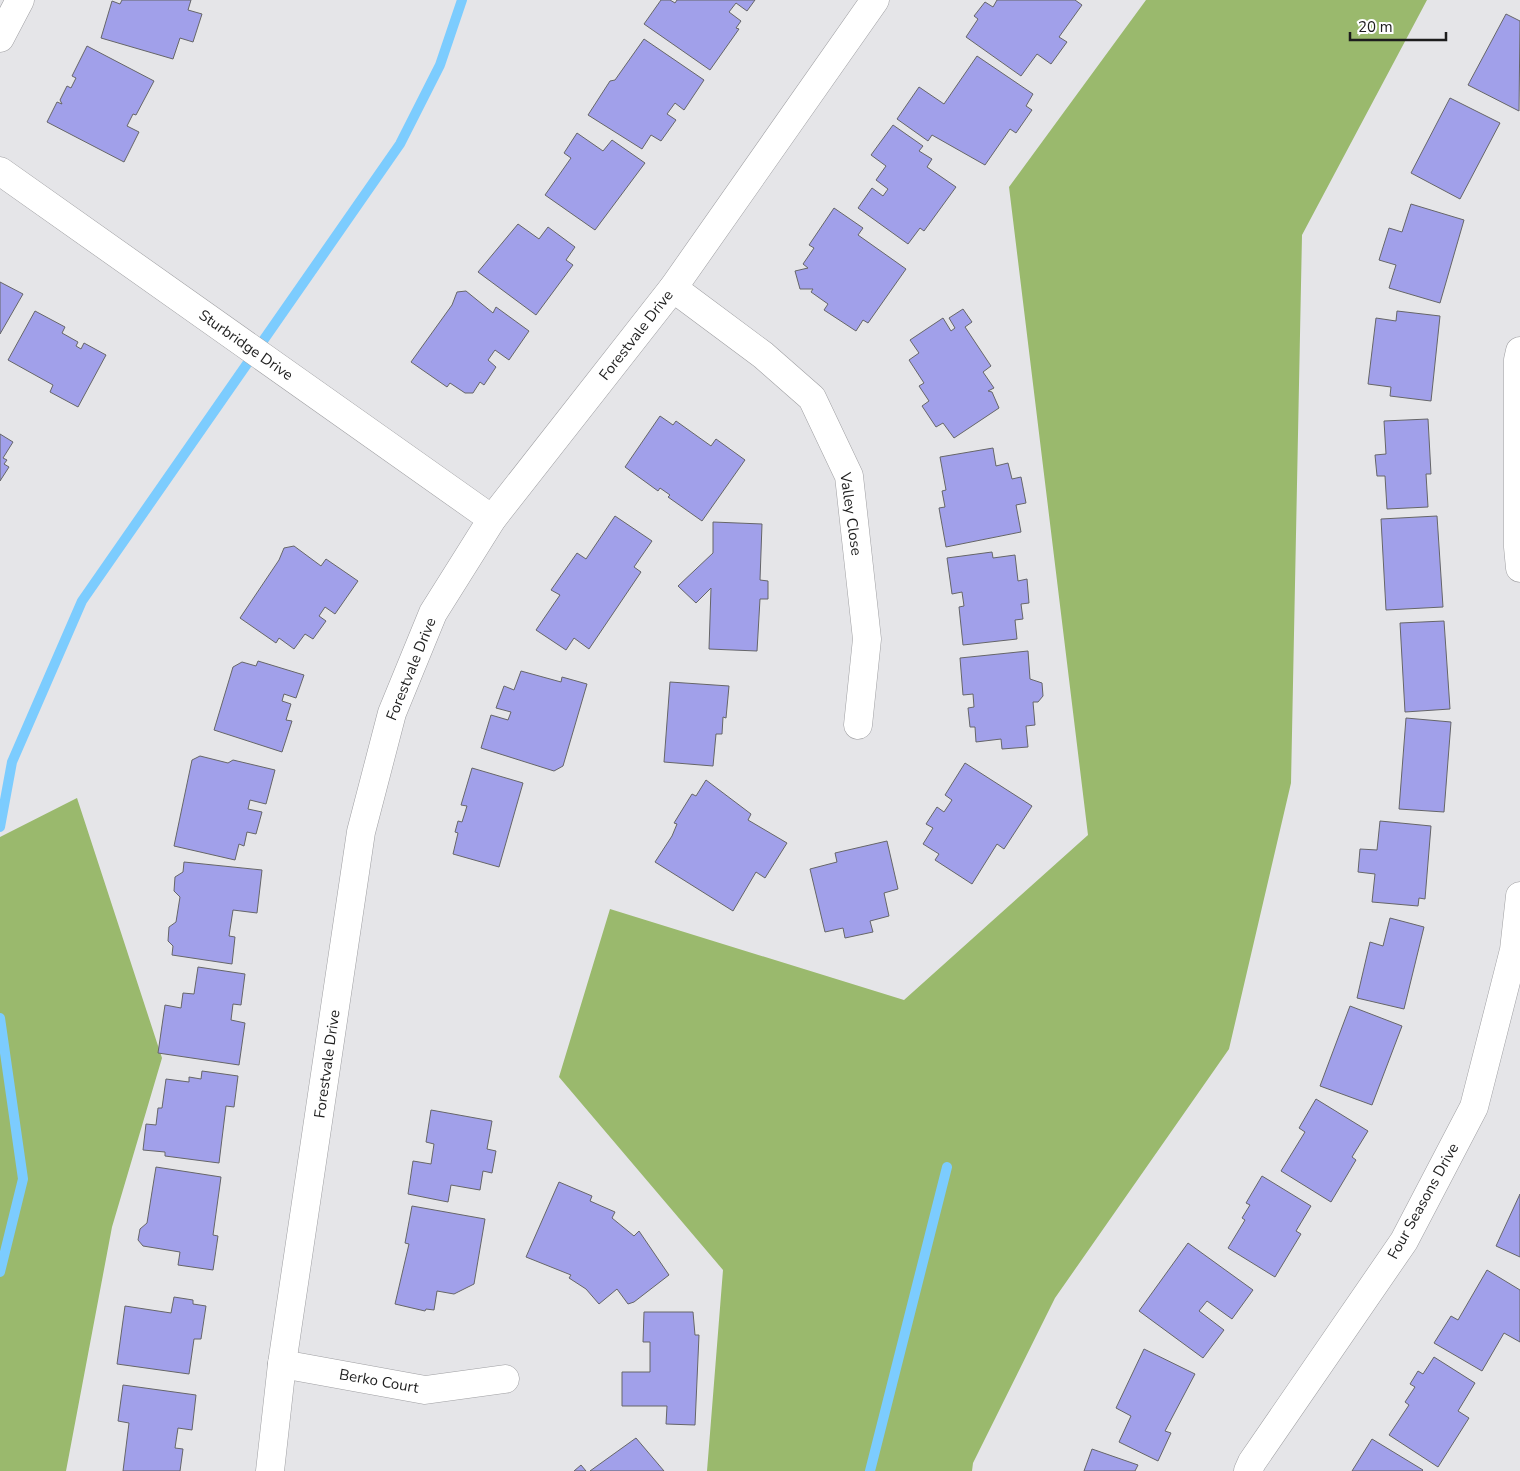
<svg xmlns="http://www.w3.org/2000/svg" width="1520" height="1471" font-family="'Nunito Sans',sans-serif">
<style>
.forest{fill:#9ab96d}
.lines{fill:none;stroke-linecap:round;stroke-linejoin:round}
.stream{stroke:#7cccfe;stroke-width:10}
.building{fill:#a1a0ea;stroke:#666668}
.minor-casing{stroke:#9f9fa2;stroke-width:29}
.minor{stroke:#fff;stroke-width:28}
.labels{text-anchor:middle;stroke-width:4;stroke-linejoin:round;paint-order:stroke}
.street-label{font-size:15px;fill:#1d1d1d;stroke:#fff}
</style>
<rect width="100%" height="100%" fill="#e5e5e8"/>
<!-- forest -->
<g class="forest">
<polygon points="1146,0 1427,0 1302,235 1291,783 1229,1049 1055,1298 973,1463 972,1471 707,1471 723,1270 559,1077 610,909 904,1000 1088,835 1009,187"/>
<polygon points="77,798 162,1058 112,1227 66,1471 0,1471 0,837"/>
</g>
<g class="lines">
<!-- stream -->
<g class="stream">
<polyline points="0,827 12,762 82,601 400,144 440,65 462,0"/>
<polyline points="0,1018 23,1179 0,1272"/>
<polyline points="870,1471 947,1167"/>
</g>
</g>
<!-- building -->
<g class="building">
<polygon points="122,0 191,0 188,10 202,14 193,42 180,38 173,59 101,38 112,1 120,4"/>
<polygon points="661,0 670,0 675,3 677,0 755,0 747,11 736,3 729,12 741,21 736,28 739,29 710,70 644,24"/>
<polygon points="997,0 1075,0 1082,5 1059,37 1067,42 1051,64 1037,54 1021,76 966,37 978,19 974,16 985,2 993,7"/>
<polygon points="1506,14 1520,21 1519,111 1468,85"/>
<polygon points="644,39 704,80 684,110 675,103 667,114 676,120 661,141 651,135 642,149 588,115 610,81 615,80"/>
<polygon points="87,46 154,81 136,115 133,114 127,126 139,132 124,162 47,122 57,102 62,104 60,100 67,86 71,88 76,78 72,76"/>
<polygon points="977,56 1033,94 1026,106 1032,110 1016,133 1010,129 985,165 932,135 928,141 897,119 919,87 944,104"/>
<polygon points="1450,98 1500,123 1460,199 1411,173"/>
<polygon points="893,125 923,146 919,151 932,159 927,167 956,187 924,231 920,228 908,244 858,208 872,188 883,196 888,189 876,180 886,166 871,155"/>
<polygon points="577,133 603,151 612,140 645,163 595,230 545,195 571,158 564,153"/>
<polygon points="1411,204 1464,220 1440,303 1389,288 1396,265 1379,260 1389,228 1402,232"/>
<polygon points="834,208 863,228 858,235 906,269 868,323 863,320 856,331 824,310 828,304 811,292 813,289 800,289 795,271 808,268 803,264 814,248 809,245"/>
<polygon points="518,224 539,239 548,227 575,247 566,260 573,265 536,315 478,272"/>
<polygon points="0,282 23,294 0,334"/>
<polygon points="466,291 493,313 496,307 529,331 509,360 495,350 488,360 496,367 484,385 480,382 473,393 465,393 450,383 447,387 411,362 452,305 457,292"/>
<polygon points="963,309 972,322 965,327 991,366 983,372 994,388 988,391 992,392 999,408 954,438 943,423 936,427 922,406 929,401 919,386 924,383 909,360 919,353 910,340 943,318 951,331 955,328 949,318"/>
<polygon points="35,311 65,327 62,333 78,342 76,346 81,349 84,343 106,355 78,407 50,392 53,385 8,360"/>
<polygon points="1397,311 1440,316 1431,401 1390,396 1391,387 1368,384 1376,318 1396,321"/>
<polygon points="660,416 673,425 676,421 711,446 716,439 745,460 702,521 668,497 670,495 660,488 658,491 625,467"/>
<polygon points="1428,419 1431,474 1426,474 1428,507 1387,509 1385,476 1377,476 1375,455 1386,454 1384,421"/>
<polygon points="0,434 13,442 3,458 7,460 4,464 9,467 0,481"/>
<polygon points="993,448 996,466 1008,463 1012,479 1021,477 1026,503 1016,505 1021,532 946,547 939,508 945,507 942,491 946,490 940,457"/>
<polygon points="615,516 652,541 634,567 641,572 589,649 574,638 566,650 536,630 560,595 551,590 577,553 586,559"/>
<polygon points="1437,516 1443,607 1386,610 1381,519"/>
<polygon points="713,522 762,524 760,580 768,581 768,599 760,599 757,651 709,649 711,588 696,603 678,586 713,553"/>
<polygon points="294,546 321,566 326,559 358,581 335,614 325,607 319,616 326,621 313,639 305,634 294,649 279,638 276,643 240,618 279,560 284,548"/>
<polygon points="992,552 993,558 1015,555 1018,581 1027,579 1029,603 1021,604 1023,619 1015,620 1017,639 963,645 959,607 964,606 962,592 952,594 947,558"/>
<polygon points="1444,621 1450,709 1405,712 1400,623"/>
<polygon points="1028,651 1030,679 1042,683 1043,696 1038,702 1033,702 1035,725 1026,726 1028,747 1002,749 1001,739 976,742 975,727 970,727 968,708 974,707 973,694 963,695 960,658"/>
<polygon points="258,661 304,675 296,698 284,694 282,701 291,704 286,720 292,721 282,752 214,730 233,667 242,662 256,666"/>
<polygon points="521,671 561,682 562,677 587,684 563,766 554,771 481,748 491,715 508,720 511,712 496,708 504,686 514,690"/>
<polygon points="670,682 729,686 726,718 723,717 722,734 716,734 713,766 664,762"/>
<polygon points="1406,718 1451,722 1444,812 1399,809"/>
<polygon points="200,756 228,763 233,760 275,770 266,804 250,800 248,809 262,812 256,834 247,832 244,846 239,844 235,860 174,846 192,760"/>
<polygon points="965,763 1032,806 1004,849 997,844 972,884 935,860 939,854 923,844 933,828 926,824 937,807 944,812 952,800 945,795"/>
<polygon points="472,768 523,783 499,867 453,854 458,833 455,832 458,821 462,822 467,806 461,805"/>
<polygon points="706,780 751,814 748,820 787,843 765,878 756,872 733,911 655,862 672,836 677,824 674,823 692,794 696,796"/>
<polygon points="1380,821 1431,826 1425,899 1419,898 1418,906 1372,902 1375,874 1358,872 1360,849 1377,850"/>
<polygon points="887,841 898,889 884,893 889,916 870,921 873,932 845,938 843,928 825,932 810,869 837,862 835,853"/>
<polygon points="184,862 262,870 257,913 233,910 229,936 235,937 232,964 172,955 173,946 168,941 169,927 176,922 180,897 174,891 175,877 183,872"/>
<polygon points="1390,918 1424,927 1404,1009 1357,998 1370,942 1383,946"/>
<polygon points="198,967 245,974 241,1005 233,1004 231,1020 245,1023 239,1065 158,1053 165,1005 181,1008 183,993 194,994"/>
<polygon points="1350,1006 1402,1026 1372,1105 1320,1086"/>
<polygon points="202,1071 238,1076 234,1107 226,1106 219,1163 165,1156 165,1152 143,1150 146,1124 156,1125 158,1108 162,1108 166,1079 189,1082 189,1077 201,1079"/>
<polygon points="1316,1099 1368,1131 1352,1157 1356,1160 1331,1202 1281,1171 1305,1132 1299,1128"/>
<polygon points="431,1110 492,1121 487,1149 496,1151 492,1173 483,1171 480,1190 451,1185 448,1202 408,1194 413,1161 431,1164 434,1144 426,1142"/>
<polygon points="156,1167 221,1177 213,1235 218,1236 213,1270 178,1265 180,1252 143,1246 138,1240 140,1229 147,1223"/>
<polygon points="1262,1176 1311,1206 1296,1231 1301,1234 1275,1277 1228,1248 1245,1220 1242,1218 1250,1205 1246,1203"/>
<polygon points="559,1182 592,1196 590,1201 615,1212 612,1218 634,1236 639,1231 669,1275 634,1302 628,1304 617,1289 599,1304 586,1289 569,1278 571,1275 526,1257"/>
<polygon points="1520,1194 1520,1257 1496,1246"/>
<polygon points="412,1206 485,1219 474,1284 454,1294 437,1291 434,1310 426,1309 425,1311 395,1304 409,1244 405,1243"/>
<polygon points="1188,1243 1253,1290 1232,1319 1207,1301 1199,1311 1224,1330 1203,1358 1139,1311"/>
<polygon points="1487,1270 1520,1290 1520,1342 1504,1333 1482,1371 1434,1343 1451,1316 1458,1320"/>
<polygon points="174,1297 193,1300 193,1304 206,1306 201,1339 194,1339 189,1374 117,1364 125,1306 171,1313"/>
<polygon points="644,1312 693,1312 695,1335 699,1335 695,1425 666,1424 667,1406 622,1406 622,1372 650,1372 650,1342 643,1342"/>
<polygon points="1144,1349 1195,1374 1165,1431 1171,1433 1158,1461 1119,1442 1131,1416 1116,1408"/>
<polygon points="1434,1357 1475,1383 1458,1411 1469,1418 1438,1467 1389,1435 1409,1405 1405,1402 1415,1387 1410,1384 1418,1371 1423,1374"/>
<polygon points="123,1385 196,1395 192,1430 178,1428 175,1448 183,1449 180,1471 123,1471 129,1423 118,1421"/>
<polygon points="636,1438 664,1471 590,1471"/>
<polygon points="1372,1439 1423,1470 1422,1471 1352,1471"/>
<polygon points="1092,1449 1138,1465 1135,1471 1084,1471"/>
<polygon points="581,1465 586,1471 574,1471"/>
</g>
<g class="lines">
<defs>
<g id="minor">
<polyline points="0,38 20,0"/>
<polyline points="0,171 492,519"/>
<polyline points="673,288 763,355 812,398 849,476 867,639 858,725"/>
<polyline points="1520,351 1518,360 1518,547 1520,568"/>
<polyline points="282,1364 425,1390 505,1379"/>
<polyline points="270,1471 282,1364 361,832 392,713 433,613 492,519 673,288 875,0"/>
<polyline points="1248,1471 1252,1462 1404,1241 1474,1107 1514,950 1520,896"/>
</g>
</defs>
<!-- minor casing -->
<use href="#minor" class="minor-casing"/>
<!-- minor -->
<use href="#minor" class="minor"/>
</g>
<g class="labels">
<!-- street labels -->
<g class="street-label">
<text transform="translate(636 335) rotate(-52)" y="5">Forestvale Drive</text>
<text transform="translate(246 345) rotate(35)" y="5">Sturbridge Drive</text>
<text transform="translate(851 514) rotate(82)" y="5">Valley Close</text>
<text transform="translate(411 669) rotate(-68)" y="5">Forestvale Drive</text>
<text transform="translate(327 1064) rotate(-82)" y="5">Forestvale Drive</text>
<text transform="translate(1423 1201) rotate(-61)" y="5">Four Seasons Drive</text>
<text transform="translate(379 1381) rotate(10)" y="5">Berko Court</text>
</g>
</g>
<!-- scale -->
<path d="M1350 32v8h96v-8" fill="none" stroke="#1d1d1d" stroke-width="2.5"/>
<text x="1358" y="32" font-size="15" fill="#1d1d1d" stroke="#ffffff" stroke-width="4" paint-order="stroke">20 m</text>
</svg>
